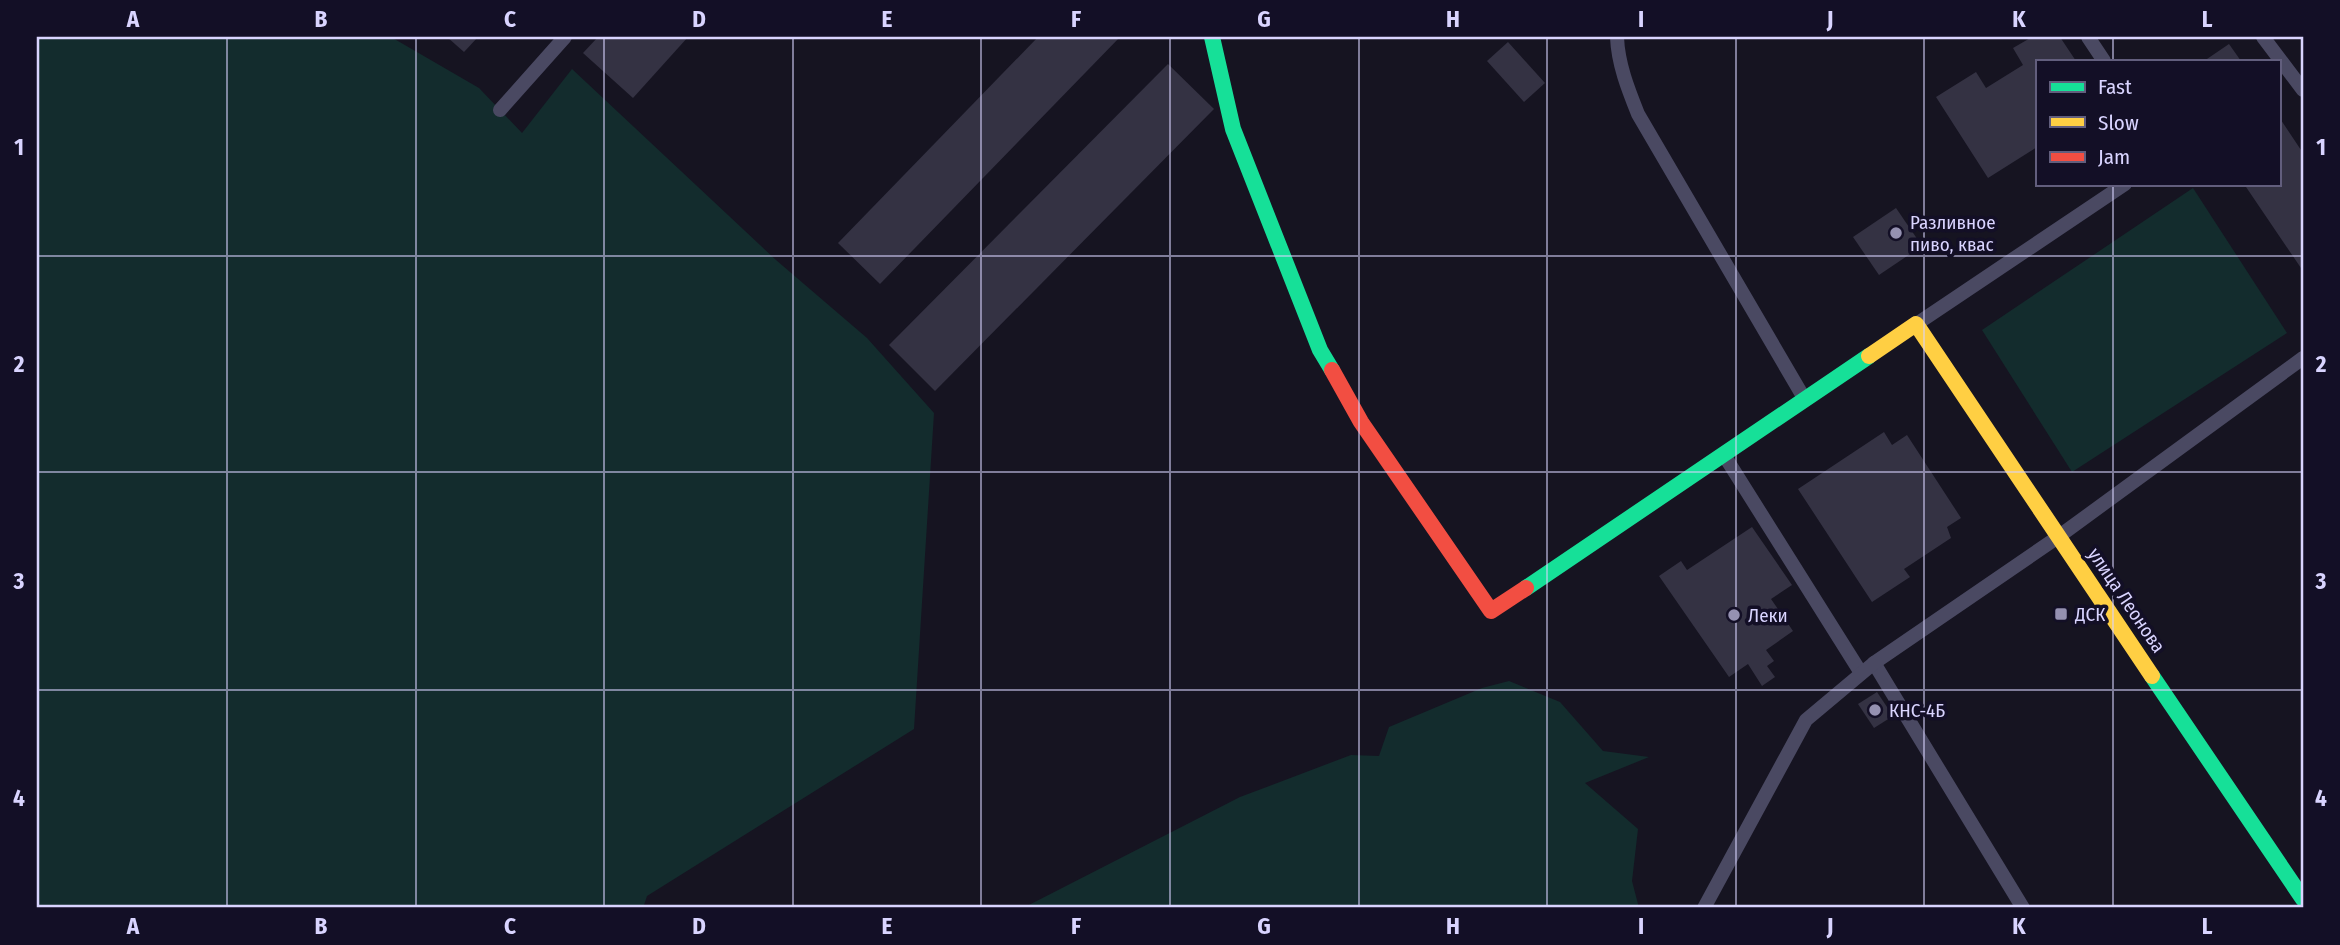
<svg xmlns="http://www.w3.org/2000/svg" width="2340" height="945" font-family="'Fira Sans Condensed',sans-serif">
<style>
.green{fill:#132c2d}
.building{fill:#343243}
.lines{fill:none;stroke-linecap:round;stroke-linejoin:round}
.lane{stroke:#4a4962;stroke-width:14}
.fast{stroke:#16e098;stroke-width:16}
.slow{stroke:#ffcf43;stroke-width:16}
.jam{stroke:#f24e42;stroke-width:16}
.grid{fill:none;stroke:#d9d4ff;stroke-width:2;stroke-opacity:0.55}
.poi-dot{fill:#9591b1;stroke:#130f26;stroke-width:2.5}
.labels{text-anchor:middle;stroke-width:7;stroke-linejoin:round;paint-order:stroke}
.poi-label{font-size:19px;fill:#d9d4ff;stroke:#130f26;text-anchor:start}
.street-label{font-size:19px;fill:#d9d4ff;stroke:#130f26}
.neatline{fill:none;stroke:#d9d4ff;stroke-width:2.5}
.grid-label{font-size:23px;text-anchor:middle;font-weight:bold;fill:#d9d4ff}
</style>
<rect width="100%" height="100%" fill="#161421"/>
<!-- green -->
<g class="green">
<polygon points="37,37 391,37 479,88 522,133 572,69 776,260 867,338 934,413 914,729 647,896 643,908 37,908"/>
<polygon points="2193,188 2287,333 2072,472 1982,330"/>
<polygon points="1509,681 1560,702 1603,751 1649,757 1585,783 1638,829 1632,881 1639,908 1023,908 1240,797 1351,755 1379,756 1389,727 1482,688"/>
</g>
<!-- building -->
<g class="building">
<polygon points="447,37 478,37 464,52"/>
<polygon points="598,37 688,37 633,98 583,53"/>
<polygon points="1038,37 1120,37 880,284 838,243"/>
<polygon points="2032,37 2060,37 2076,61 2037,61 2037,147 1988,178 1936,97 1976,72 1986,88 2023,65 2013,48"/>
<polygon points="1508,42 1545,83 1524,102 1487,61"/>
<polygon points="2229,44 2241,61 2204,61"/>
<polygon points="1168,64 1214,109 935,391 889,345"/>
<polygon points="2279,117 2303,153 2303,271 2244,184 2279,184"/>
<polygon points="1896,208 1922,246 1879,275 1853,237"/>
<polygon points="1884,432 1892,445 1907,435 1961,518 1947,527 1951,538 1904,569 1910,577 1872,602 1798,489"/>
<polygon points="1752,527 1792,585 1771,599 1793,631 1766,650 1774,661 1767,666 1775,677 1762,686 1748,664 1729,677 1659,576 1681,561 1687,570"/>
<polygon points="1877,692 1893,716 1874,728 1858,704"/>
</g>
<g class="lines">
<!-- lane -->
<g class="lane">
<path d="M1617,37C1618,64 1628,89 1638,114L1804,398"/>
<polyline points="2088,37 2104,61"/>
<polyline points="2263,37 2303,90"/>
<polyline points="500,110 565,37"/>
<polyline points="1918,323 2125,184"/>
<polyline points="1724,455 1861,673"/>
<polyline points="1874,663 2023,908"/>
<polyline points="1704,908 1806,720 1874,663 2058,537 2303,358"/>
</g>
<!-- fast -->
<g class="fast">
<polyline points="1212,37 1233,129 1320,350 1332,370"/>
<polyline points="1526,588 1869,356"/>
<polyline points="2152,676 2303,899"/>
</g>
<!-- slow -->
<polyline class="slow" points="1869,356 1916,324 2152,676"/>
<!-- jam -->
<polyline class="jam" points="1332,370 1361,422 1491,611 1526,588"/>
</g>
<!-- grid -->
<path class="grid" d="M227,37V908M416,37V908M604,37V908M793,37V908M981,37V908M1170,37V908M1359,37V908M1547,37V908M1736,37V908M1924,37V908M2113,37V61M2113,184V908M37,256H2303M37,472H2303M37,690H2303"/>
<!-- markers -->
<g class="poi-dot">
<circle cx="1896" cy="233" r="7"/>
<rect x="2054" y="607" width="14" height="14" rx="3.5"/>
<circle cx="1734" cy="615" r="7"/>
<circle cx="1875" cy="710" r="7"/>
</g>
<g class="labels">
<!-- poi labels -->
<g class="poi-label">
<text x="1910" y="229">Разливное<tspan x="1910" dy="22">пиво, квас</tspan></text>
<text x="2075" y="621">ДСК</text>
<text x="1748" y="622">Леки</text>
<text x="1889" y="717">КНС-4Б</text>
</g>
<!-- street labels -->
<g class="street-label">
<text transform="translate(2127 600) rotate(56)" y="7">улица Леонова</text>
</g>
</g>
<!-- border -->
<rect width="2340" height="945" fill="none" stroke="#130f26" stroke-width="77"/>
<!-- legend -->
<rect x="2036" y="60" width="245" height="126" fill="#130f26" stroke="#625e7d" stroke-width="2"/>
<rect x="2050" y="82" width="35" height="10" fill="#16e098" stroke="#625e7d" stroke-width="2"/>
<text x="2098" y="94" font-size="21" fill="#d9d4ff">Fast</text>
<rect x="2050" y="117" width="35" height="10" fill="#ffcf43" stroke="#625e7d" stroke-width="2"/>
<text x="2098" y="130" font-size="21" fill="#d9d4ff">Slow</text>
<rect x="2050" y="152" width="35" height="10" fill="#f24e42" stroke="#625e7d" stroke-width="2"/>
<text x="2098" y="164" font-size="21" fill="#d9d4ff">Jam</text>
<rect x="38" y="38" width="2264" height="868" class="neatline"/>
<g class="grid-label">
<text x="133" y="27">A</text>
<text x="321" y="27">B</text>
<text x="510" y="27">C</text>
<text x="699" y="27">D</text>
<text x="887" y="27">E</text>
<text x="1076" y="27">F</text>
<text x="1264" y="27">G</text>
<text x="1453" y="27">H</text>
<text x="1641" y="27">I</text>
<text x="1830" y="27">J</text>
<text x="2019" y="27">K</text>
<text x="2207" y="27">L</text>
<text x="19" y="155">1</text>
<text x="2321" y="155">1</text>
<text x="19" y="372">2</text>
<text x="2321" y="372">2</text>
<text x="19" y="589">3</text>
<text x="2321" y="589">3</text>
<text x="19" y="806">4</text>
<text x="2321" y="806">4</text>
<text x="133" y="934">A</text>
<text x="321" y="934">B</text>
<text x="510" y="934">C</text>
<text x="699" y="934">D</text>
<text x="887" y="934">E</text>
<text x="1076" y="934">F</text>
<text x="1264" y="934">G</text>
<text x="1453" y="934">H</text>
<text x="1641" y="934">I</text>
<text x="1830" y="934">J</text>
<text x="2019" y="934">K</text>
<text x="2207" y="934">L</text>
</g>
</svg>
